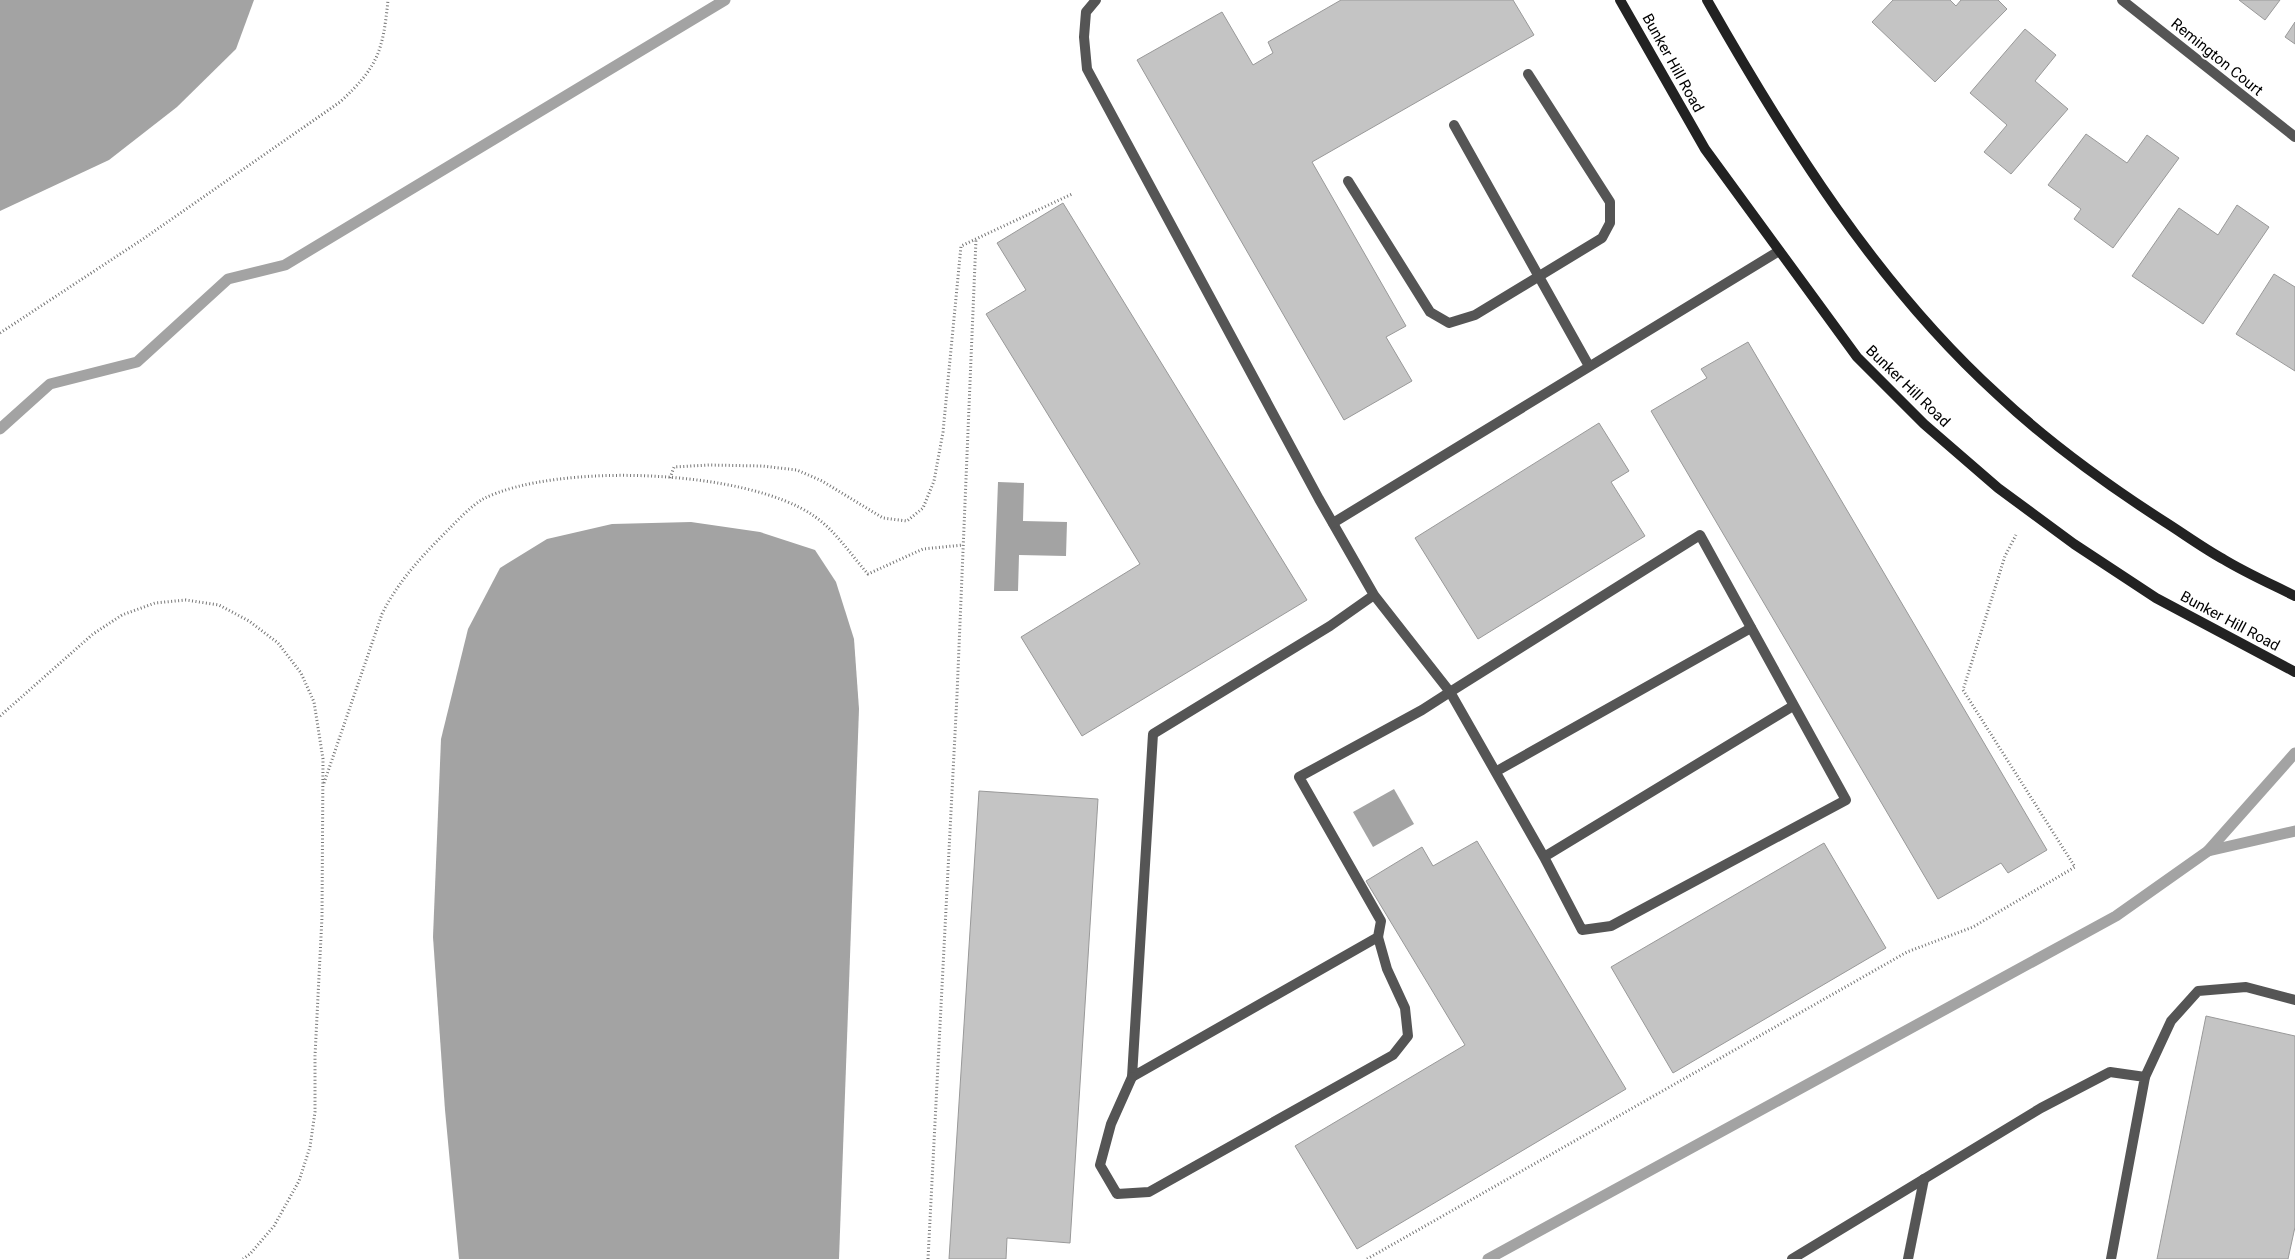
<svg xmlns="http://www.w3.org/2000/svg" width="2295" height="1259" font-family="Roboto,sans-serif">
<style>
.water{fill:#a3a3a3}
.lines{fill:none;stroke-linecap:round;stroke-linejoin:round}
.stream{stroke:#a3a3a3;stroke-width:11}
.building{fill:#c4c4c4;stroke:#999}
.path{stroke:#777;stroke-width:3;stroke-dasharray:1 2.5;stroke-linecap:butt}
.lane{stroke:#555;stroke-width:10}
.street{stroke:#555;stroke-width:10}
.secondary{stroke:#222;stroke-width:10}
.labels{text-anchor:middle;stroke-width:4;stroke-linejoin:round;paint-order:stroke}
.street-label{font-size:15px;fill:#000;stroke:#fff}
</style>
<rect width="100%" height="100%" fill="#fff"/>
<!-- water -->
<g class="water">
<polygon points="0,0 254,0 236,49 177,107 109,160 0,211"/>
<polygon points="998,482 1024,483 1023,521 1067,522 1066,556 1019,555 1018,591 994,591"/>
<polygon points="691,522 760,532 815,550 836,582 854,639 859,709 839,1259 459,1259 445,1110 433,937 441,739 468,629 500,568 547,539 612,524"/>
<polygon points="1394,789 1414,824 1373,847 1353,812"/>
</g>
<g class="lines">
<!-- stream -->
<g class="stream">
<polyline points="0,429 50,384 137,362 228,279 285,265 725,0"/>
<polyline points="2208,851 2295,831"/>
<polyline points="1488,1259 2116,916 2208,851 2295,753"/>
</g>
</g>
<!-- building -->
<g class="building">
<polygon points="1341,0 1513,0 1534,35 1312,162 1406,326 1386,337 1412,381 1344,420 1137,60 1222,12 1253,65 1273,53 1268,42"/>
<polygon points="1893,0 1950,0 1956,6 1961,0 1998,0 2007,9 1935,82 1872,22"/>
<polygon points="2239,0 2280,0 2265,20"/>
<polygon points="2295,22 2295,44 2285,37"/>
<polygon points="2025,29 2056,55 2035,81 2068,109 2011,174 1984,152 2007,125 1970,93"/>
<polygon points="2086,134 2127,163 2147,135 2179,158 2113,248 2074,219 2081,209 2048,185"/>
<polygon points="1063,203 1307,600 1082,736 1021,637 1140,564 986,314 1026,290 997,243"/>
<polygon points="2237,205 2269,227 2203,324 2132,276 2179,208 2218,235"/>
<polygon points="2274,274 2295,287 2295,371 2236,334"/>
<polygon points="1748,342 2047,850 2008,873 2001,863 1938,899 1651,411 1707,378 1701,369"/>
<polygon points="1599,423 1629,471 1611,482 1645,536 1478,639 1415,538"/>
<polygon points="979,791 1098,799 1070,1243 1007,1238 1006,1259 949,1259"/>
<polygon points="1477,841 1626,1089 1357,1249 1295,1146 1465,1045 1366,881 1422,847 1433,866"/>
<polygon points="1824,843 1886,948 1673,1073 1611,967"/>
<polygon points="2206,1016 2295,1036 2295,1227 2288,1259 2157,1259"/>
</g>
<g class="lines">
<!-- path -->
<g class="path">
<path d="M0,333L146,237L340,102C378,67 383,51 388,0"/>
<polyline points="670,478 674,467 709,465 762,466 797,470 822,481 883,518 907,521 923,508 934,481 943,432 961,246 1072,194"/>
<polyline points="0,716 93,634 122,615 155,603 186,600 219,605 249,621 278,643 301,673 314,702 323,759 322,917 315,1056 315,1112 310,1147 299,1181 274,1226 250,1254 243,1259"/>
<path d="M324,783L382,614C398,581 423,555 449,529C459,519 471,506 483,499C556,462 747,469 814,516C835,530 851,555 868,574L923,549L963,545"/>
<polyline points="928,1259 957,695 976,239"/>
<polyline points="1367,1259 1907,952 1973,927 2075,867 1963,690 2005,556 2016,535"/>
</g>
<!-- lane -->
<g class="lane">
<polyline points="1096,0 1086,12 1084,37 1087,69 1319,499 1374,595 1450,692 1422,710 1299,777 1381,921 1378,937 1132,1077 1153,734 1330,626 1374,595"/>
<polyline points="1454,125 1589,366"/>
<polyline points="1348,181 1430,312 1449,323 1475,315 1602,238 1610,223 1610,202 1528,74"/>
<polyline points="1333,523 1779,251"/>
<polyline points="1497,771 1751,628"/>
<polyline points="1544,857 1582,930 1611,926 1846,800 1700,535 1450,692 1544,857 1793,706"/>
<polyline points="1132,1077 1111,1124 1100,1165 1117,1194 1149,1192 1393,1055 1408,1036 1405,1008 1387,969 1378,937"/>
<polyline points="2145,1077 2171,1021 2198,991 2246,987 2295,1000"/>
<polyline points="1792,1259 2041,1108 2110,1072 2145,1077 2111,1259"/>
<polyline points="1908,1259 1924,1179"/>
</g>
<!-- street -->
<polyline class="street" points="2122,0 2295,137"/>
<!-- secondary -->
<g class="secondary">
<polyline points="1620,0 1705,149 1857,357 1924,424 1998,488 2074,544 2156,598 2295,672"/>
<path d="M1707,0C1787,141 1877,285 1998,395C2049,443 2106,484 2165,522C2184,534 2203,548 2223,559C2246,573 2271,584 2295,596"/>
</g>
</g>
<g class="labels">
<!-- street labels -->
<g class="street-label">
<text transform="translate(2217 57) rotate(39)" y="5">Remington Court</text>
<text transform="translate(1673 63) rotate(61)" y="5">Bunker Hill Road</text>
<text transform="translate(1908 386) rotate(44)" y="5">Bunker Hill Road</text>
<text transform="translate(2230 621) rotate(28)" y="5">Bunker Hill Road</text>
</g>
</g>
</svg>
